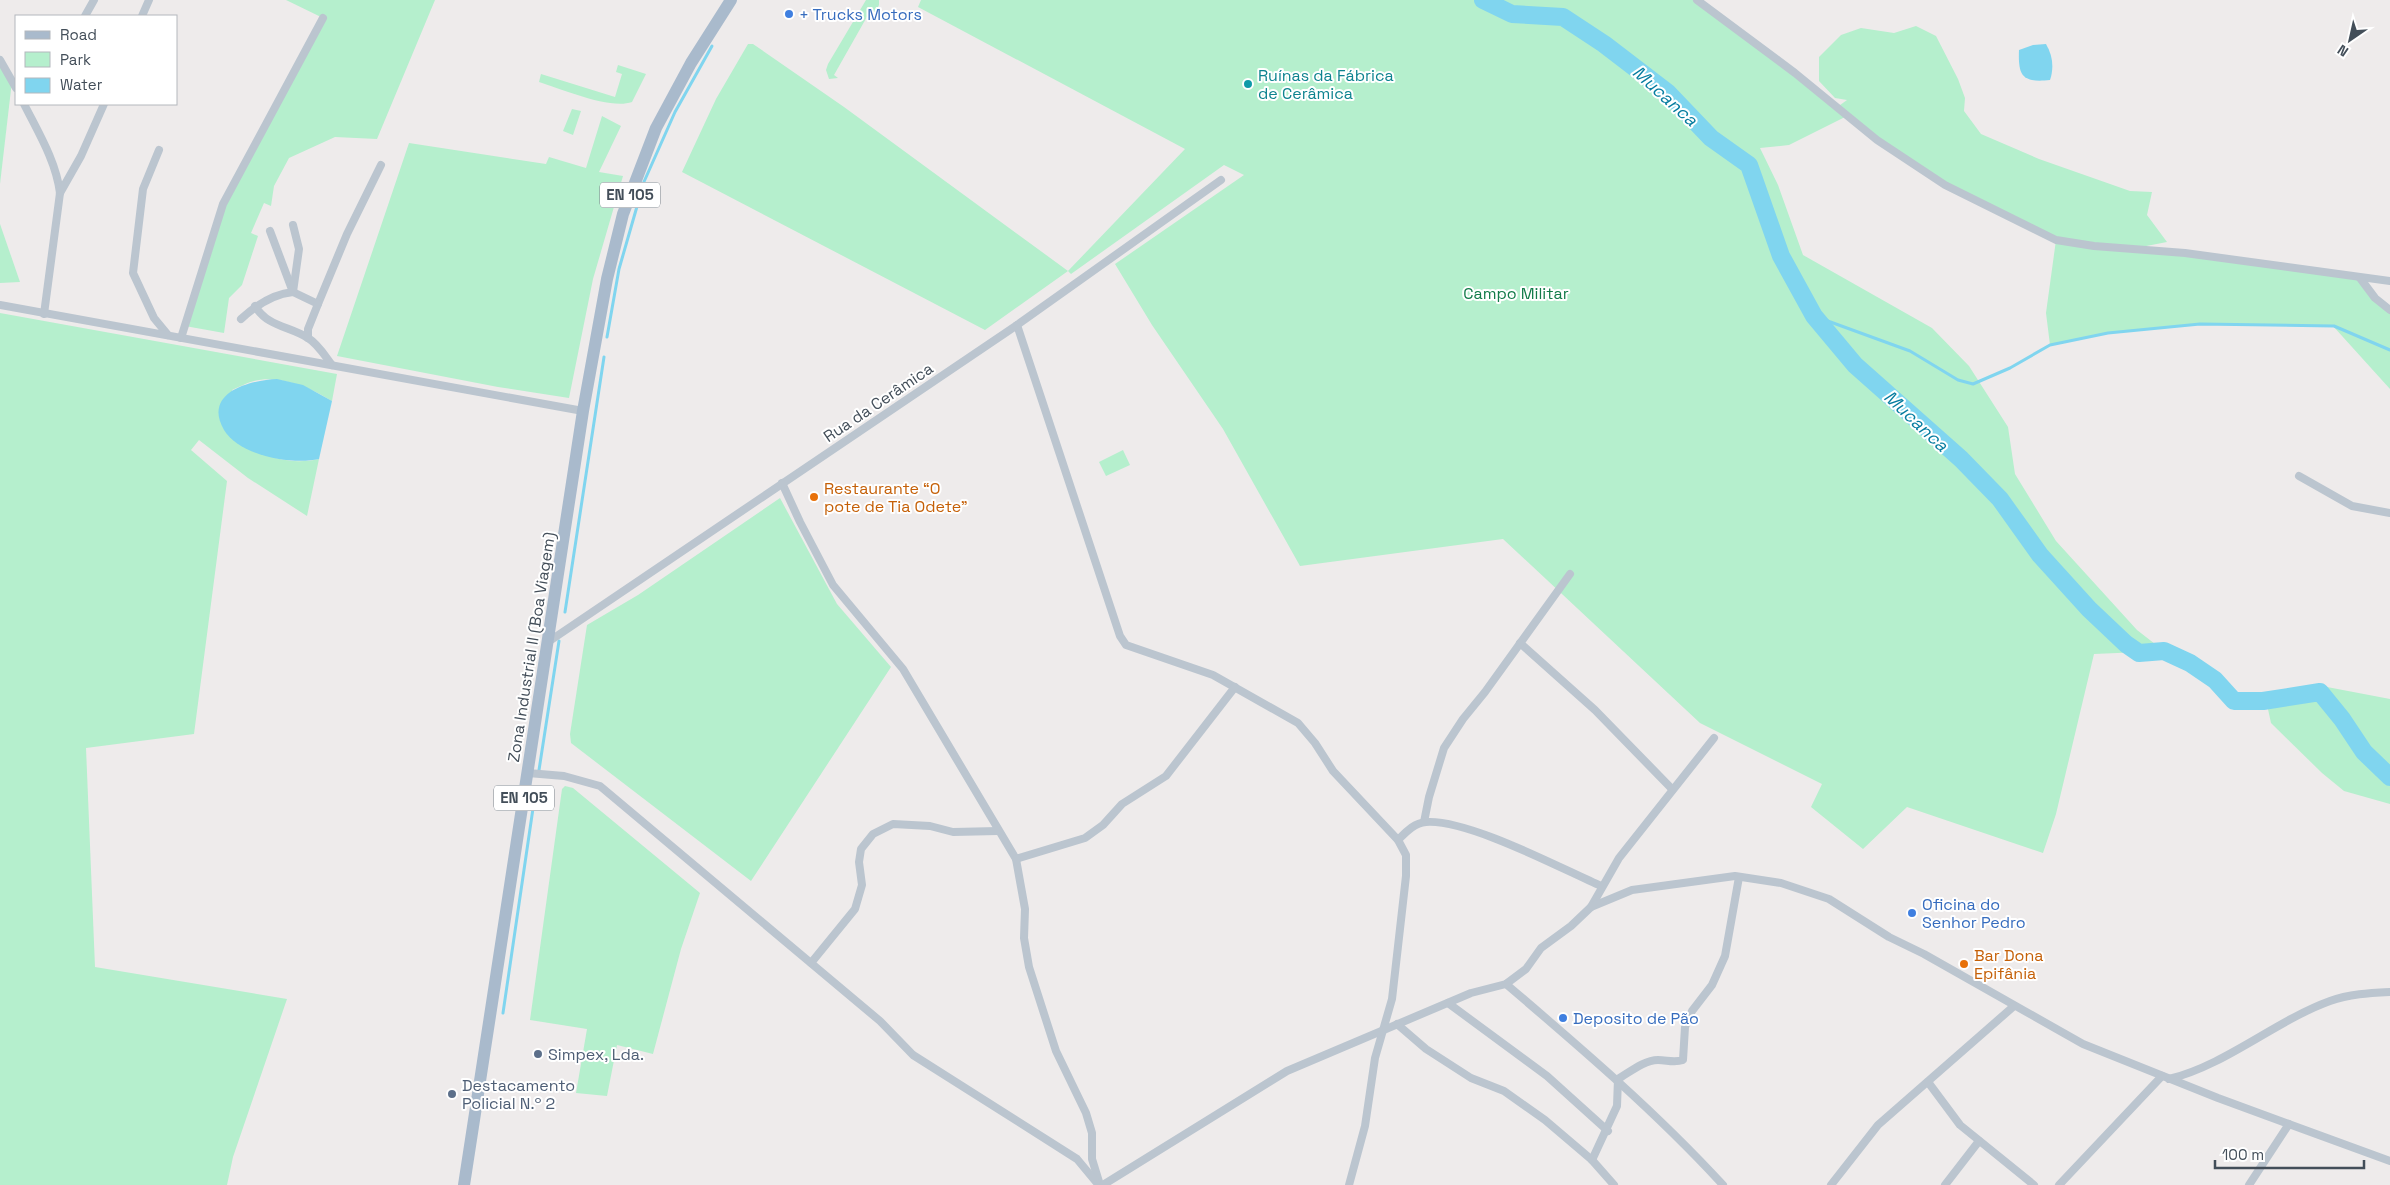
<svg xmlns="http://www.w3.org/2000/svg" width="2390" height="1185" font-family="'Space Grotesk',sans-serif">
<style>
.green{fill:#b5efcd}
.water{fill:#80d5ef}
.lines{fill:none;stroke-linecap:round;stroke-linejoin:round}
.stream{stroke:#80d5ef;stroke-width:3}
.river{stroke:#80d5ef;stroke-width:18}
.minor{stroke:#bbc5cf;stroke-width:8}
.primary{stroke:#a9bacc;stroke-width:12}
.shop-dot{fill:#3f7fe0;stroke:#fff;stroke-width:2}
.culture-dot{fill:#0f9aa8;stroke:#fff;stroke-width:2}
.food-dot{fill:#e8710a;stroke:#fff;stroke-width:2}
.service-dot{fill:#5c6f8a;stroke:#fff;stroke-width:2}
.labels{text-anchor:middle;stroke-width:4;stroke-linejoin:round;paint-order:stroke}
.shield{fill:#fff;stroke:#7b838b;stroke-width:1}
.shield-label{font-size:15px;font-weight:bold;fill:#434e59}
.shop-label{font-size:16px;fill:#366cbe;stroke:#fff;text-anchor:start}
.culture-label{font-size:16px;fill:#0d838f;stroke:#fff;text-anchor:start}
.park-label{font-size:16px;fill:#127b49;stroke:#fff}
.street-label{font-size:16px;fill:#434e59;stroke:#fff}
.food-label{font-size:16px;fill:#c56008;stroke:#fff;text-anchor:start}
.service-label{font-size:16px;fill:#4e5e75;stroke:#fff;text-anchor:start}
.water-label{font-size:18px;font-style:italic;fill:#077da0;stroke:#fff}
</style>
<rect width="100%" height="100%" fill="#eeebeb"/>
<!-- green -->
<g class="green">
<polygon points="286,0 435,0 377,139 335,137 289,158 274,186 271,206 264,203 251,233 258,236 242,285 229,298 224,333 185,326 223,204 323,18"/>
<polygon points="866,0 879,0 879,5 873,17 868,15 834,75 838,78 829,79 826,70 828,64"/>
<polygon points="921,0 1697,0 1836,108 1847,100 1835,98 1819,81 1819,57 1841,35 1861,28 1894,33 1916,26 1936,36 1958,79 1965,98 1964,111 1981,134 2039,159 2130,191 2152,192 2147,215 2167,242 2136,248 2360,278 2390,310 2390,389 2333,326 2200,324 2108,333 2050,345 2046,313 2056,240 1945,185 1847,116 1789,145 1760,148 1778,185 1803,255 1932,328 1969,366 2008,427 2015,474 2056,541 2137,630 2164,651 2094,654 2056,814 2043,853 1907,807 1863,849 1811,807 1822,784 1700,723 1503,539 1300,566 1223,429 1152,325 1115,264 1244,175 1224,165 1071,274 1068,271 985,330 682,172 716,99 748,44 753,44 844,107 1068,271 1185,149 918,7"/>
<polygon points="0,60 12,81 0,184"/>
<path d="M618,65L646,74L632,102C610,110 562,89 539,82L541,74L615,97L622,74L616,72Z"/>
<polygon points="572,109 581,111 573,135 563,131"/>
<polygon points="602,116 621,126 599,172 623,176 593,279 569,398 498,387 337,356 409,143 546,164 549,157 586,168"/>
<polygon points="0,224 20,282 0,283"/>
<path d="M0,313L337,374L332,401C312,388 278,374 254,381C246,383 239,387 232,390L243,446C269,458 291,465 319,459L307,516L248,478L199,440L191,450L227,481L194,734L86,748L95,967L287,999L233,1157L227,1185H0Z"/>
<polygon points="1123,450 1130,465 1106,476 1099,462"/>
<polygon points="780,498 837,604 891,667 751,881 571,743 570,734 587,625 638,595"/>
<polygon points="2327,687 2390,699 2390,804 2344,791 2322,773 2271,723 2266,700"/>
<polygon points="565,786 573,788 700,893 681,949 653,1054 617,1045 607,1096 576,1093 587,1029 530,1020 562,789"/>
</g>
<!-- water -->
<g class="water">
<path d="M2046,44C2053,56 2054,68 2050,80C2022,83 2018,76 2019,50L2033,45Z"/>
<path d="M277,379L303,385L332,401L319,459C292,465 240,456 224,430C202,392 251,380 277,379Z"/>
</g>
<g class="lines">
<!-- stream -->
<g class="stream">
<polyline points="643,184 675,112 712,46"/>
<polyline points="1814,316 1910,351 1958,380 1973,384 2010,368 2050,345 2108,333 2200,324 2334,326 2390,350"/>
<polyline points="607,337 619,269 638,203"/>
<polyline points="565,612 604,357"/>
<polyline points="539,770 559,641"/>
<polyline points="503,1013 536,788"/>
</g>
<!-- river -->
<polyline class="river" points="1483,0 1512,14 1563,17 1604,44 1668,93 1711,138 1749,165 1781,256 1814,316 1855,365 1961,459 2000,499 2040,555 2089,609 2126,644 2139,653 2164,651 2190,663 2215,680 2234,701 2263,701 2320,692 2342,719 2364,752 2390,777"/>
<!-- minor -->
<g class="minor">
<polyline points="1697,0 1795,73 1877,140 1945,185 2056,240 2094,246 2185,253 2390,281"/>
<polyline points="85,16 94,0"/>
<polyline points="142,16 149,0"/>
<polyline points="0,60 16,88"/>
<path d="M24,104C38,132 56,161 60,193L44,314"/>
<polyline points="159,150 143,189 133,273 154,318 168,335"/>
<polyline points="60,193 81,156 104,104"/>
<polyline points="270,231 293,292 318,304 347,234 381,165"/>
<polyline points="2360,278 2375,298 2390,310"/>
<polyline points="0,305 583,411"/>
<path d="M255,306C268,327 289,326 308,338C318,344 325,356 332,365"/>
<path d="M241,319C255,306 273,294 293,292L299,249L293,225"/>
<polyline points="1017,325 1120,636 1126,645 1213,675 1298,723 1315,743 1333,771 1398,840 1406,855 1406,876 1392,999 1375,1058 1365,1126 1349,1185"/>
<polyline points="181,338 223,204 323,18"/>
<polyline points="308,338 308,329 318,304"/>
<polyline points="2299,476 2352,506 2390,513"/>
<polyline points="782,483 800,522 833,585 903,669 1016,859 1025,909 1024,938 1029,967 1056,1051 1086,1113 1092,1133 1092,1159 1100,1185"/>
<polyline points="548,642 1017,325 1221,180"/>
<polyline points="1520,643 1595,710 1672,789"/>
<polyline points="528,773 564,776 600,786 880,1021 913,1055 1077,1159 1097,1183"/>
<polyline points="1424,822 1429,797 1444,748 1463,719 1485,692 1570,574"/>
<path d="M1398,840C1406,832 1414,823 1426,822C1468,819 1560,868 1601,886"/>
<polyline points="1016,859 1085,838 1103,825 1122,804 1166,776 1235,687"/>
<polyline points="1591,907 1619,858 1714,738"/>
<polyline points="811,963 855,909 862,885 859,862 861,849 873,834 893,824 930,826 953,832 998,831"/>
<path d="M1506,984C1581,1048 1656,1112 1723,1185"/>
<polyline points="1448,1003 1547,1076 1608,1131"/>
<polyline points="1397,1024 1426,1049 1471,1078 1504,1091 1545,1120 1592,1160 1614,1185"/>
<path d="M2169,1079C2226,1065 2275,1021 2330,1001C2349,994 2370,993 2390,992"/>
<polyline points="1928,1082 1960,1125 2034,1185"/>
<path d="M1592,1160L1617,1106L1618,1079C1630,1072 1644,1060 1658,1060C1667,1060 1674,1063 1683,1060L1685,1027L1692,1011L1712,985L1725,956L1739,877"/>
<polyline points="1103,1185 1287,1071 1471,993 1506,984 1526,969 1541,948 1571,926 1591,907 1632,890 1735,876 1781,883 1829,899 1889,937 1924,954 2083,1044 2218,1098 2390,1161"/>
<polyline points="1831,1185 1878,1125 2014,1006"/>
<polyline points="1945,1185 1979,1141"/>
<polyline points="2059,1185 2162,1076"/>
<polyline points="2249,1185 2289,1124"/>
</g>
<!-- primary -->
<polyline class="primary" points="464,1185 583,411 607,279 623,214 656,128 691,63 731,0"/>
</g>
<!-- markers -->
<g class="shop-dot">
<circle cx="789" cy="14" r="5"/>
<circle cx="1912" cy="913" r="5"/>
<circle cx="1563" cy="1018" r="5"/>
</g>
<circle class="culture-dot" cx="1248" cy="84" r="5"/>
<g class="food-dot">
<circle cx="814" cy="497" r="5"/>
<circle cx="1964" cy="964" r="5"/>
</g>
<g class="service-dot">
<circle cx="538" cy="1054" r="5"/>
<circle cx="452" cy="1094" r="5"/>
</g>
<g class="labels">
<!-- shield labels -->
<g class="shield">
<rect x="600" y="182.5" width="60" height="25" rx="4"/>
<rect x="494" y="785.5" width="60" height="25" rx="4"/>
</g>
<g class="shield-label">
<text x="630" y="200">EN 105</text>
<text x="524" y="803">EN 105</text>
</g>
<!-- shop labels -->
<g class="shop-label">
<text x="799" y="20">+ Trucks Motors</text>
<text x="1922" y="910">Oficina do<tspan x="1922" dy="18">Senhor Pedro</tspan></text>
<text x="1573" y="1024">Deposito de Pão</text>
</g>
<!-- culture labels -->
<g class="culture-label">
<text x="1258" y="81">Ruínas da Fábrica<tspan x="1258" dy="18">de Cerâmica</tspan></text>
</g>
<!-- park labels -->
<g class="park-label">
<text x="1516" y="299">Campo Militar</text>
</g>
<!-- street labels -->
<g class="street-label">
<text transform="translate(878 402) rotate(-34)" y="6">Rua da Cerâmica</text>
<text transform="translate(531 647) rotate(-81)" y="6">Zona Industrial II (Boa Viagem)</text>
</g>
<!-- food labels -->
<g class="food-label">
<text x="824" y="494">Restaurante “O<tspan x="824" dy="18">pote de Tia Odete"</tspan></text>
<text x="1974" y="961">Bar Dona<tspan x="1974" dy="18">Epifânia</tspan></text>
</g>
<!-- service labels -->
<g class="service-label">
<text x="548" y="1060">Simpex, Lda.</text>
<text x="462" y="1091">Destacamento<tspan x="462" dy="18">Policial N.º 2</tspan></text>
</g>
<!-- water labels -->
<g class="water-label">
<text transform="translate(1665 96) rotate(42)" y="6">Mucanca</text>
<text transform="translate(1916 421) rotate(43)" y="6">Mucanca</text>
</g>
</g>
<!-- legend -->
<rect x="15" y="15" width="162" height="90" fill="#ffffff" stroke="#b4b8bd"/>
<rect x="25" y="31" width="25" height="8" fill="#a9bacc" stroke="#b4b8bd"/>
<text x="60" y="40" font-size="15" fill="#434e59">Road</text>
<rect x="25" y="52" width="25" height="15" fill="#b5efcd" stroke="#b4b8bd"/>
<text x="60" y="65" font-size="15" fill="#434e59">Park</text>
<rect x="25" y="78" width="25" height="15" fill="#80d5ef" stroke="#b4b8bd"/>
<text x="60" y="90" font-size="15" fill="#434e59">Water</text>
<!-- north arrow -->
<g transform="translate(2350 40) rotate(214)" stroke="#ffffff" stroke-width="4" paint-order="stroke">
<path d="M0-4L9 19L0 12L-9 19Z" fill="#434e59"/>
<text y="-8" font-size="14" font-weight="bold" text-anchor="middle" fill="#434e59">N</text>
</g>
<!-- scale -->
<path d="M2215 1160v8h149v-8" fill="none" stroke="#434e59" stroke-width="2.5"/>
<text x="2222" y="1160" font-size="15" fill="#434e59" stroke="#ffffff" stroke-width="4" paint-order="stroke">100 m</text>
</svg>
